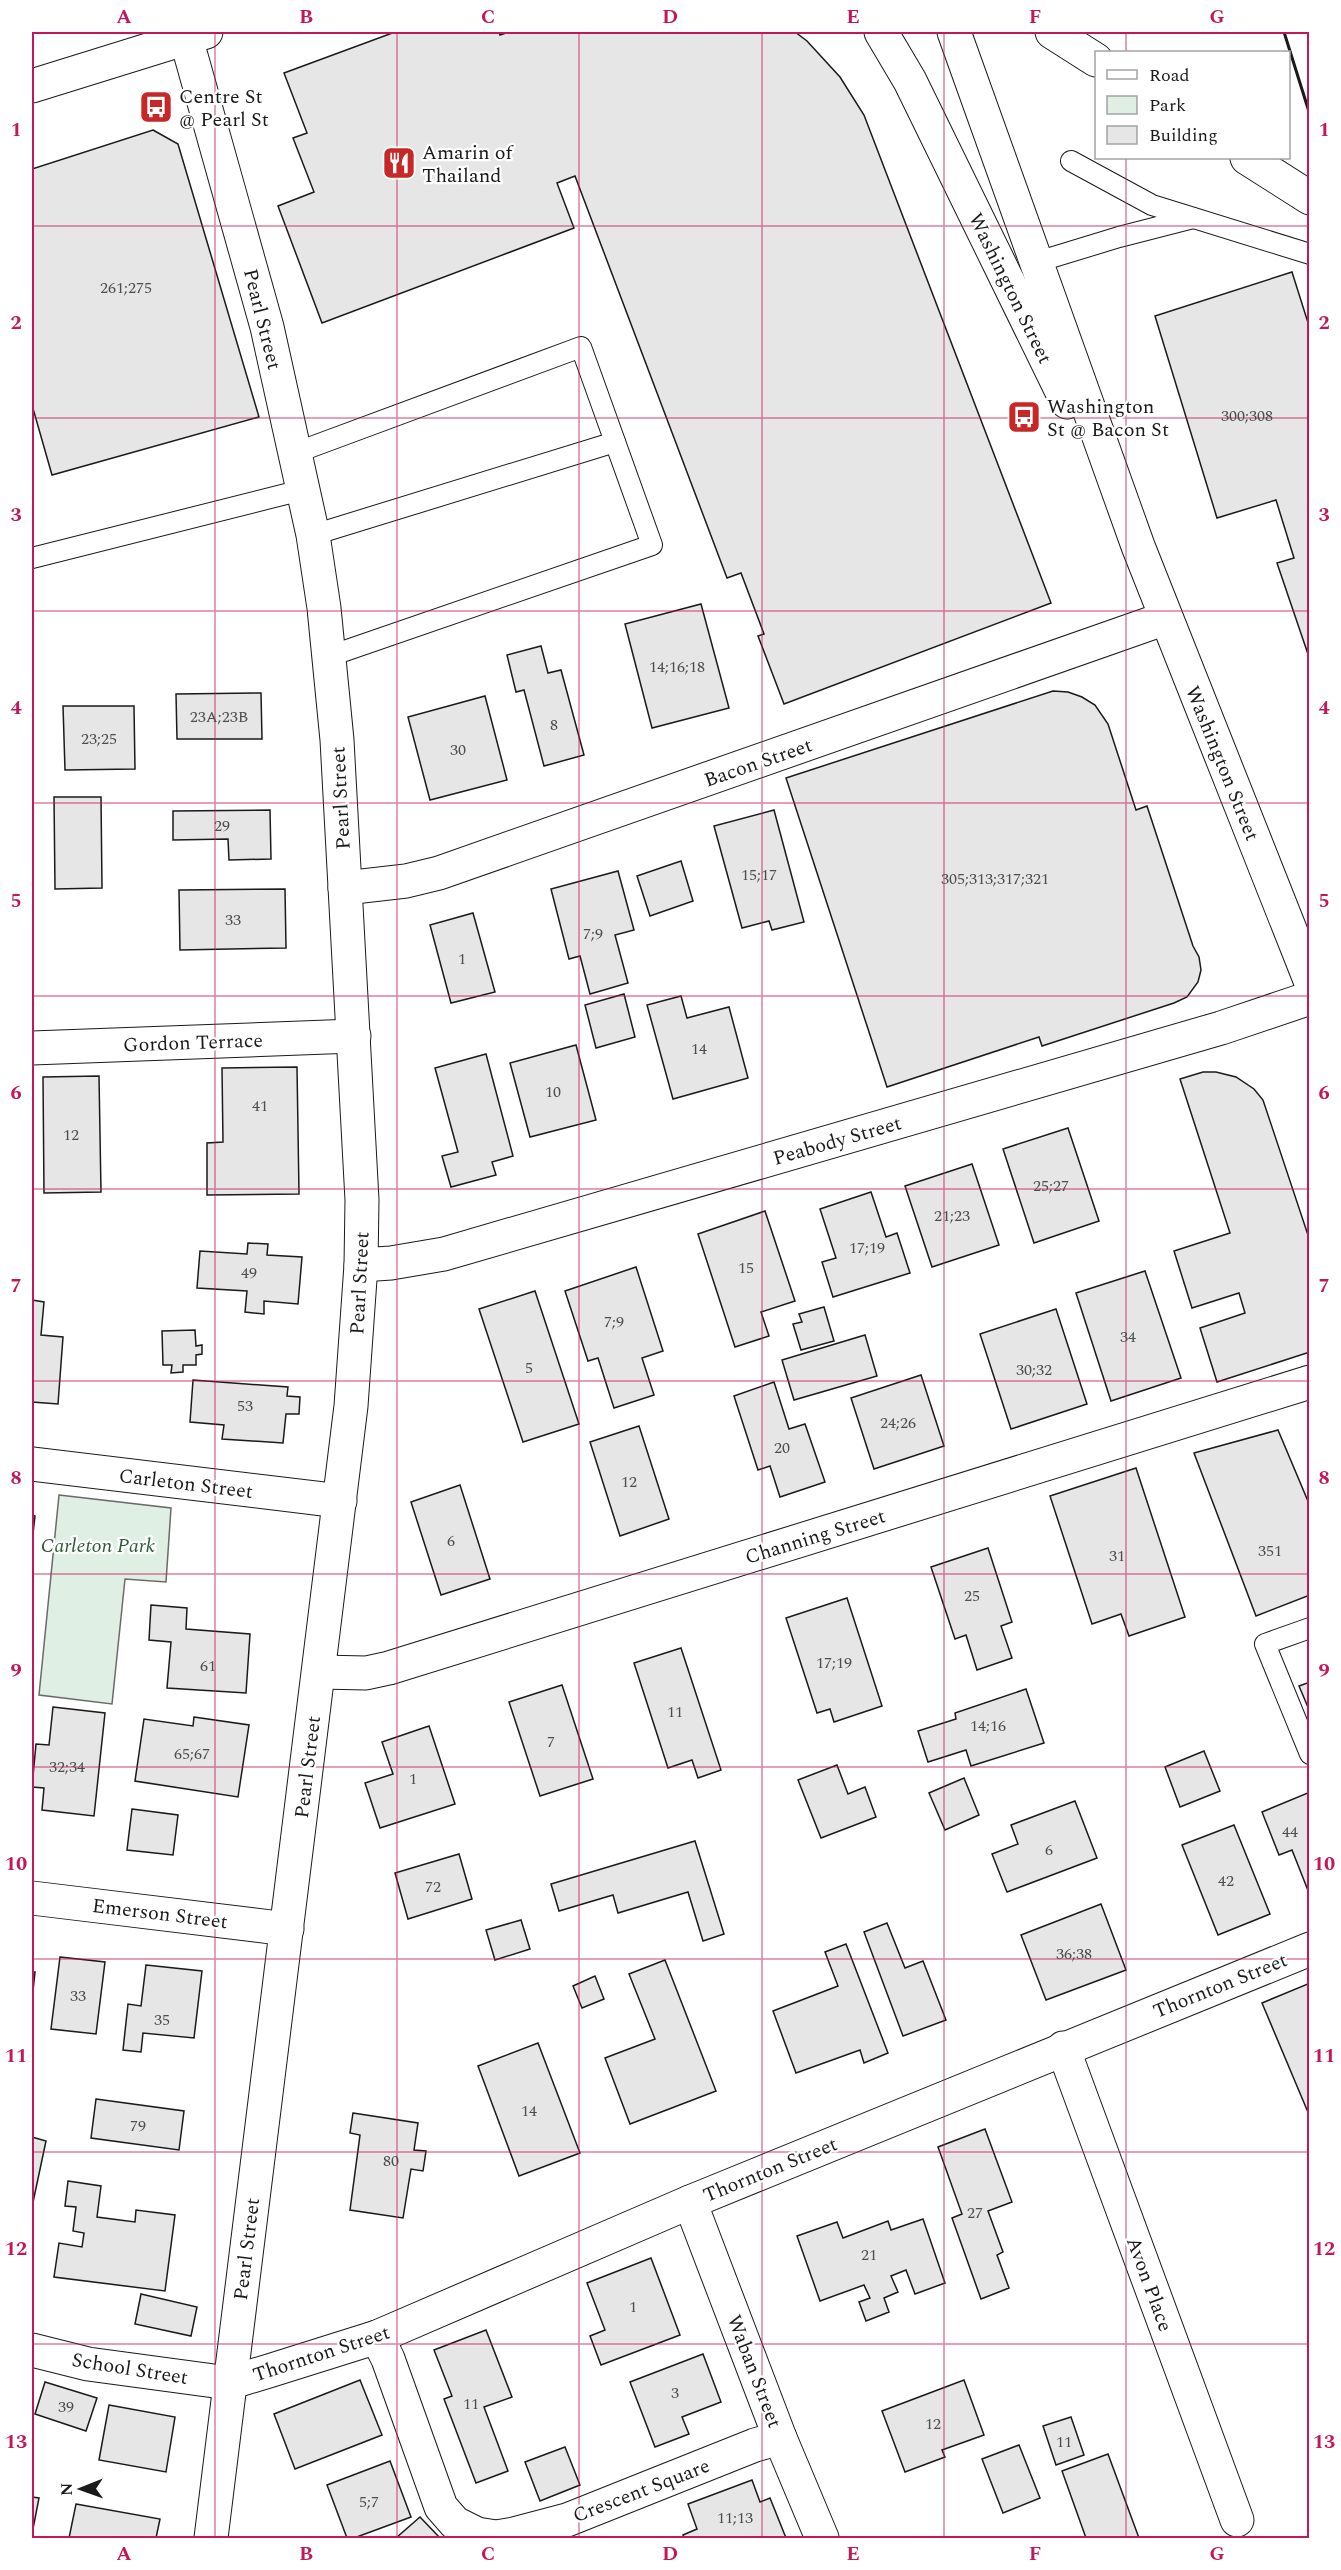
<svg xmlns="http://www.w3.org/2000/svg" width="1341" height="2570" font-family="Spectral,serif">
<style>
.green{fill:#e0efe3;stroke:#6a6a6a;stroke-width:1.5}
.building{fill:#e6e6e6;stroke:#1a1a1a;stroke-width:1.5}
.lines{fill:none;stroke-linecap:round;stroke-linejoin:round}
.lane-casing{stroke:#1a1a1a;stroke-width:22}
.street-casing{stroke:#1a1a1a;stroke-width:35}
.secondary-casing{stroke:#1a1a1a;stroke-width:35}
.primary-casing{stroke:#1a1a1a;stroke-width:35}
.highway-casing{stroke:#1a1a1a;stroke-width:35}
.lane{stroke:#fff;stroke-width:20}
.street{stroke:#fff;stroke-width:33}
.secondary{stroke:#fff;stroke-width:33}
.primary{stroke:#fff;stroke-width:33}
.highway{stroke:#fff;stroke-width:33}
.wall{stroke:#1a1a1a;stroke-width:3}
.grid{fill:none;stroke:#c2185b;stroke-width:1.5;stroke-opacity:0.55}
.labels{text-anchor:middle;stroke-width:4.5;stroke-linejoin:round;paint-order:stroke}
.number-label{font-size:16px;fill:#4d4d4d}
.poi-label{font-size:20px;fill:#1a1a1a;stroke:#fff;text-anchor:start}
.street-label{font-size:20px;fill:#1a1a1a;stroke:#fff}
.park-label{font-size:20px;font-style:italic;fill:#2b5a34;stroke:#fff}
.neatline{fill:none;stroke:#c2185b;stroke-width:2}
.grid-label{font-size:20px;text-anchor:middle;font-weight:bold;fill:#c2185b}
</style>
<rect width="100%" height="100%" fill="#fff"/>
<!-- green -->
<polygon class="green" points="59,1495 171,1508 166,1582 125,1579 112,1704 39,1695"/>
<!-- building -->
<g class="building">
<polygon points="395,32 499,32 500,35 509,32 795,32 807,41 840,77 864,115 1051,603 784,704 758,636 764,634 741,573 727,578 575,176 557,183 574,228 322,323 278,206 314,192 293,138 307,133 284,73"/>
<polygon points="153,130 178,144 259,417 52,475 32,405 32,169"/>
<polygon points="1292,272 1310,329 1310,660 1277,563 1294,558 1276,500 1217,518 1155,316"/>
<polygon points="701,604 729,708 652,728 625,624"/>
<polygon points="541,646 548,673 561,670 584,755 544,766 524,690 516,692 507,655"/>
<polygon points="1053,691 1068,692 1082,697 1095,705 1108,724 1136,810 1147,806 1193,946 1199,957 1201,970 1198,982 1187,997 1174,1003 1042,1046 1039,1037 887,1087 786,778"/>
<polygon points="261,693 262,739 177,739 176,694"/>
<polygon points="485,696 507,780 430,800 408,717"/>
<polygon points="63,706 134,706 135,769 65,770"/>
<polygon points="54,797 101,797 102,888 55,889"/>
<polygon points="270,810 271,859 229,860 228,839 173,840 173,811"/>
<polygon points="774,810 804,922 772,930 769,921 742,928 714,826"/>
<polygon points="681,861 693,901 650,916 637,876"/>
<polygon points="618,871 634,930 615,935 628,983 590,994 580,956 569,959 551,889"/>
<polygon points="285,889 286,948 180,950 179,890"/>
<polygon points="473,913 495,992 451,1003 430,925"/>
<polygon points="624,994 635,1037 596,1048 585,1005"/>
<polygon points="681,996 687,1018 729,1007 748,1078 673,1099 647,1005"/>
<polygon points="576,1045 596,1120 530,1137 510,1063"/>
<polygon points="486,1054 513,1156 492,1162 496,1175 451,1187 442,1156 458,1152 435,1068"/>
<polygon points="297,1067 299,1194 207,1195 207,1143 223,1142 222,1068"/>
<polygon points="1203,1072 1216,1072 1236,1077 1254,1089 1263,1100 1310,1241 1310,1352 1217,1382 1200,1328 1245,1313 1239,1293 1192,1308 1174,1251 1230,1233 1180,1079"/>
<polygon points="99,1076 101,1192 44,1193 43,1077"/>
<polygon points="1068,1128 1099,1221 1034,1243 1003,1149"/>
<polygon points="972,1164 999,1245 932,1267 905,1186"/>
<polygon points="871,1192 886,1237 897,1233 910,1273 833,1297 822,1262 836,1258 820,1209"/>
<polygon points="765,1211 795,1301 761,1312 769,1336 735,1347 698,1234"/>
<polygon points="248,1243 268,1244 267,1255 302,1257 298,1304 264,1301 264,1314 245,1312 247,1291 197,1288 200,1251 247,1254"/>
<polygon points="636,1267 663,1351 642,1358 654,1395 614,1408 598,1358 588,1361 565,1291"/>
<polygon points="1145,1271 1181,1378 1111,1401 1076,1293"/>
<polygon points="535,1291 579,1424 523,1442 479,1309"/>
<polygon points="32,1300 44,1302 41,1335 63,1337 58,1404 32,1402"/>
<polygon points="824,1307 834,1341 801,1350 793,1324 802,1322 799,1314"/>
<polygon points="1056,1309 1087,1404 1011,1429 980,1334"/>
<polygon points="195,1330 196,1346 202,1345 202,1354 196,1355 196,1365 183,1365 183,1372 171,1373 172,1365 163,1365 162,1331"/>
<polygon points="865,1335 877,1376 794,1400 782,1360"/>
<polygon points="921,1375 944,1446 874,1469 851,1398"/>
<polygon points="193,1380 288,1387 287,1396 300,1397 299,1414 286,1414 283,1443 222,1439 224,1425 190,1422"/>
<polygon points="774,1382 789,1429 805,1424 825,1482 780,1497 770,1466 758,1470 734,1396"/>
<polygon points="639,1426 669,1519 620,1536 590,1442"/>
<polygon points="1278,1430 1310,1506 1310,1595 1256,1616 1194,1453"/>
<polygon points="1136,1468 1185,1617 1129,1636 1121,1614 1092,1624 1050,1496"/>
<polygon points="460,1485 490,1579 441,1595 411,1502"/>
<polygon points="32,1515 35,1516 32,1543"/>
<polygon points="988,1548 1012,1622 1001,1626 1012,1658 977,1670 966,1635 955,1639 931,1567"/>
<polygon points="847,1598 882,1706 834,1722 830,1709 817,1713 786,1618"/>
<polygon points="151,1605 187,1608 186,1629 250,1634 246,1693 167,1688 171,1642 149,1640"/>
<polygon points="681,1648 721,1770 698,1778 692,1760 668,1768 634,1663"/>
<polygon points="1310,1682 1310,1712 1299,1686"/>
<polygon points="562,1685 593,1779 540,1796 509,1702"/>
<polygon points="1026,1689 1044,1743 971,1766 966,1750 928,1762 918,1731 956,1719 955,1713"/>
<polygon points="53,1707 105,1713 94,1816 42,1810 44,1788 32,1787 36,1744 49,1745"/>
<polygon points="194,1717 249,1725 238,1797 135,1781 144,1719 193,1726"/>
<polygon points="429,1726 455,1804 380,1828 365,1783 393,1774 382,1742"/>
<polygon points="1204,1751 1220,1791 1180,1807 1165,1767"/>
<polygon points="837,1765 848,1794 865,1787 876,1817 821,1838 798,1780"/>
<polygon points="964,1778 979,1815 945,1830 929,1793"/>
<polygon points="1310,1792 1310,1893 1309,1893 1292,1850 1279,1855 1262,1812"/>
<polygon points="1075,1801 1097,1858 1007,1892 992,1854 1018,1844 1011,1825"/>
<polygon points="132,1809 178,1815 173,1855 127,1850"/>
<polygon points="1234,1825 1270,1914 1218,1935 1182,1845"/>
<polygon points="695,1841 724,1934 703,1941 688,1892 618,1913 613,1895 559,1911 551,1884"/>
<polygon points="459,1854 472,1899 408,1919 395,1873"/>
<polygon points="1101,1904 1126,1970 1046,2000 1021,1935"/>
<polygon points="521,1920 530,1949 495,1960 486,1930"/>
<polygon points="887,1923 905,1968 923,1961 946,2020 903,2036 864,1932"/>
<polygon points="846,1944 888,2053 864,2063 860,2050 796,2073 773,2011 838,1986 825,1952"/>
<polygon points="60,1957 105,1962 96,2034 51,2029"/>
<polygon points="665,1960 716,2091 630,2124 605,2058 655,2039 629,1974"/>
<polygon points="146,1965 202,1971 194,2038 143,2033 141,2052 123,2050 128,2004 141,2006"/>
<polygon points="32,1972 35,1972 32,2001"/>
<polygon points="595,1976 604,1999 582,2008 573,1986"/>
<polygon points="1310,1983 1310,2117 1262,2003"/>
<polygon points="538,2043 580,2153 519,2176 478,2066"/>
<polygon points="96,2099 184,2111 179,2150 91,2138"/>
<polygon points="353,2113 418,2123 414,2150 426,2151 423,2171 411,2169 403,2218 350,2210 360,2135 350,2133"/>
<polygon points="985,2129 1012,2202 988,2211 1003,2252 997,2255 1009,2288 981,2299 952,2218 962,2214 938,2147"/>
<polygon points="32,2137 46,2141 32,2207"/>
<polygon points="68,2181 101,2186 97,2217 135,2222 136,2210 175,2215 165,2291 54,2277 59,2243 82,2247 84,2233 73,2231 76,2207 65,2206"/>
<polygon points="923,2219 945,2283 915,2294 906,2270 891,2276 898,2292 884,2298 889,2312 866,2321 859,2302 870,2298 864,2285 820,2301 797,2236 837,2222 843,2238 888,2221 891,2230"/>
<polygon points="651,2258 680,2335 601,2365 590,2336 605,2330 587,2283"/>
<polygon points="141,2294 197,2307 191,2336 135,2324"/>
<polygon points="486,2330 512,2397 484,2407 508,2471 476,2483 444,2399 452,2396 434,2350"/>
<polygon points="703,2354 721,2402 682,2417 689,2434 655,2447 630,2382"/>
<polygon points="360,2380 382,2435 295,2469 274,2414"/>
<polygon points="964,2380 984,2435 942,2450 945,2457 905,2472 882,2411"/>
<polygon points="45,2382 97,2398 86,2431 35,2414"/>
<polygon points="109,2405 175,2417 166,2472 99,2460"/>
<polygon points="1071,2417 1084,2455 1056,2465 1043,2426"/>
<polygon points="1019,2445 1040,2498 1003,2513 982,2459"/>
<polygon points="565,2447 580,2485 540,2501 525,2462"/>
<polygon points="1108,2454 1139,2538 1086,2538 1062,2471"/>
<polygon points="390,2461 411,2517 354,2538 347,2538 327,2485"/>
<polygon points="752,2480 760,2502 770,2498 786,2538 684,2538 683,2535 697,2529 688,2504"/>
<polygon points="32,2497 39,2498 32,2534"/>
<polygon points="76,2504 160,2519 156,2538 69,2538"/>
<polygon points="420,2517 440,2538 396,2538"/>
</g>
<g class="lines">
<defs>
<g id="lane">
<polyline points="1071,161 1152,205 1310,254"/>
<polyline points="1037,262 1119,237 1193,218"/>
<polyline points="295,453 581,347 652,545 330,656"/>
<polyline points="313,535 615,442"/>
<polyline points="32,558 302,490"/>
<polyline points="1310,1628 1265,1644 1310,1754"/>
</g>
<g id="street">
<polyline points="345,888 406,881 439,873 1166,618"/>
<polyline points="32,1048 354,1036"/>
<polyline points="361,1265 391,1263 444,1254 1221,1028 1310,998"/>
<polyline points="32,1464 340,1501"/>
<polyline points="319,1672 366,1673 389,1668 1310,1382"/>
<polyline points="32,1898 287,1929"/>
<polyline points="1063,2048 1237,2520"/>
<polyline points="690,2202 780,2438 822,2538"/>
<polyline points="377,2337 388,2359 441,2507 455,2523 477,2534 496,2537 514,2534 567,2520 755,2445 780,2438"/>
<polyline points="32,2350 88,2364 229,2383 272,2370 377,2337 690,2202 1310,1949"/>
</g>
<polyline id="secondary" points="186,38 267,327 313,535 324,608 337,740 362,1200 361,1265 351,1406 211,2538"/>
<g id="primary">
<polyline points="881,32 910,81 1067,402"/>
<polyline points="954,32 1138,546 1310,980"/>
<polyline points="32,86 206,32"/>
</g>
<g id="highway">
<polyline points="1052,32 1096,60"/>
<polyline points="1247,158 1310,198"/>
</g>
</defs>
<!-- lane casing -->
<use href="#lane" class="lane-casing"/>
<!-- street casing -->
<use href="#street" class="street-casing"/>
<!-- secondary casing -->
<use href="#secondary" class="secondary-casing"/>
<!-- primary casing -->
<use href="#primary" class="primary-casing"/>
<!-- highway casing -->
<use href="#highway" class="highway-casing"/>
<!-- lane -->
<use href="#lane" class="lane"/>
<!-- street -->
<use href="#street" class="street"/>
<!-- secondary -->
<use href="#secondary" class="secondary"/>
<!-- primary -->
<use href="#primary" class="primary"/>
<!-- highway -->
<use href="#highway" class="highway"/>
<!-- wall -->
<polyline class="wall" points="1284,32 1310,115"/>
</g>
<!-- grid -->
<path class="grid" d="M215,32V2538M397,32V2538M579,32V2538M762,32V2538M944,32V2538M1126,32V52M1126,158V2538M32,226H1310M32,418H1310M32,611H1310M32,803H1310M32,996H1310M32,1189H1310M32,1381H1310M32,1574H1310M32,1767H1310M32,1959H1310M32,2152H1310M32,2344H1310"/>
<!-- icons -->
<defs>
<symbol id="bus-square" viewBox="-11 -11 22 22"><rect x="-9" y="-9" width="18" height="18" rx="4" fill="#c62828" stroke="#fff"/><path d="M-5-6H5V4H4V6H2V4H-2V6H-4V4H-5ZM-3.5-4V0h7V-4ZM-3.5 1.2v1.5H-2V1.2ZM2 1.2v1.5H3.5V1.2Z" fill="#fff"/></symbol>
<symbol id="restaurant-square" viewBox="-11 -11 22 22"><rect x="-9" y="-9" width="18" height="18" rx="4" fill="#c62828" stroke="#fff"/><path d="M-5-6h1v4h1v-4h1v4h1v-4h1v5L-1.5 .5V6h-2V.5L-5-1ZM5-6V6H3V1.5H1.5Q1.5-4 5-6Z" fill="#fff"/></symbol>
</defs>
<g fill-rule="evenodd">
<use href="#bus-square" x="137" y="88" width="38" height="38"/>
<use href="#restaurant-square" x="380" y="144" width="38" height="38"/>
<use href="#bus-square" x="1005" y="398" width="38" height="38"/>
</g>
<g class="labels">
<!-- number labels -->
<g class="number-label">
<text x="126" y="293">261;275</text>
<text x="1247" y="421">300;308</text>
<text x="677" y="672">14;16;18</text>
<text x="219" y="722">23A;23B</text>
<text x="554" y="730">8</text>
<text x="99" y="744">23;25</text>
<text x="458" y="755">30</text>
<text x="222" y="831">29</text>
<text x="759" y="880">15;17</text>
<text x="995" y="884">305;313;317;321</text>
<text x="233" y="925">33</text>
<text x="593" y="939">7;9</text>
<text x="462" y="964">1</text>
<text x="699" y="1054">14</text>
<text x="553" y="1097">10</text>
<text x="260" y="1111">41</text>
<text x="71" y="1140">12</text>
<text x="1051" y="1191">25;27</text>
<text x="952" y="1221">21;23</text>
<text x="867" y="1253">17;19</text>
<text x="746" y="1273">15</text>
<text x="249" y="1278">49</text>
<text x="614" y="1327">7;9</text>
<text x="1128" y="1342">34</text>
<text x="529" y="1373">5</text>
<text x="1034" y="1375">30;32</text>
<text x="245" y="1411">53</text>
<text x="898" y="1428">24;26</text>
<text x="782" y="1453">20</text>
<text x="629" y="1487">12</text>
<text x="451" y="1546">6</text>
<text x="1270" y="1556">351</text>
<text x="1117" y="1561">31</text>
<text x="972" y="1601">25</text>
<text x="834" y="1668">17;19</text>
<text x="208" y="1671">61</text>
<text x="675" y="1717">11</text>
<text x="988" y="1731">14;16</text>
<text x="551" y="1747">7</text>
<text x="192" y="1759">65;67</text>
<text x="67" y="1772">32;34</text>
<text x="413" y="1784">1</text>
<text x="1290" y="1837">44</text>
<text x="1049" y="1855">6</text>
<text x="1226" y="1886">42</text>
<text x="433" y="1892">72</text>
<text x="1074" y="1959">36;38</text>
<text x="78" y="2001">33</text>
<text x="162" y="2025">35</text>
<text x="529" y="2116">14</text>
<text x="138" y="2131">79</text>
<text x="391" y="2166">80</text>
<text x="975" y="2218">27</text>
<text x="869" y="2260">21</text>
<text x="633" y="2312">1</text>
<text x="675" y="2398">3</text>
<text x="471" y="2409">11</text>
<text x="66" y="2412">39</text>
<text x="933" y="2429">12</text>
<text x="1064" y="2447">11</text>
<text x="369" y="2507">5;7</text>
<text x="735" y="2523">11;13</text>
</g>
<!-- poi labels -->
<g class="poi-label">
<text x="179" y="103">Centre St<tspan x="179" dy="23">@ Pearl St</tspan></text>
<text x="422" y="159">Amarin of<tspan x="422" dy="23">Thailand</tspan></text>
<text x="1047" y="413">Washington<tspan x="1047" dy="23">St @ Bacon St</tspan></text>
</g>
<!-- street labels -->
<g class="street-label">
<text transform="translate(1011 288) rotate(64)" y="7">Washington Street</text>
<text transform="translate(263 319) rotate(76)" y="7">Pearl Street</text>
<text transform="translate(758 762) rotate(-19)" y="7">Bacon Street</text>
<text transform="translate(1223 763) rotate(68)" y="7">Washington Street</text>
<text transform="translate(340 798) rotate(-93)" y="7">Pearl Street</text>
<text transform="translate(193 1042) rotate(-2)" y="7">Gordon Terrace</text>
<text transform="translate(837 1140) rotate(-16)" y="7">Peabody Street</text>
<text transform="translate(359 1283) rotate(-87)" y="7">Pearl Street</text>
<text transform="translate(186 1483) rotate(7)" y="7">Carleton Street</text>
<text transform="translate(815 1536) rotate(-17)" y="7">Channing Street</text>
<text transform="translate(307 1767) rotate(-83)" y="7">Pearl Street</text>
<text transform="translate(160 1913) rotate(7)" y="7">Emerson Street</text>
<text transform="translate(1220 1985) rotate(-22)" y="7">Thornton Street</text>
<text transform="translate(770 2169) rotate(-22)" y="7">Thornton Street</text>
<text transform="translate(246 2249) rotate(-83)" y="7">Pearl Street</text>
<text transform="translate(1150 2284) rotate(70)" y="7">Avon Place</text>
<text transform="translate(321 2353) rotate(-18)" y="7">Thornton Street</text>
<text transform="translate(130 2368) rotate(9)" y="7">School Street</text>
<text transform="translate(755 2371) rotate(69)" y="7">Waban Street</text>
<text transform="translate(641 2490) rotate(-21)" y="7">Crescent Square</text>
</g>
<!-- park labels -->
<g class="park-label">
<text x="98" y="1552">Carleton Park</text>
</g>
</g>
<!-- border -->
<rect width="1341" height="2570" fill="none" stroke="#ffffff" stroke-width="66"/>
<!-- legend -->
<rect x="1095" y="51" width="195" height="108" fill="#ffffff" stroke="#a3a3a3" stroke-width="1.5"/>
<rect x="1107" y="70" width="30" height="9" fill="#ffffff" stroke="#a3a3a3" stroke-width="1.5"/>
<text x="1149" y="81" font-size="18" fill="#1a1a1a">Road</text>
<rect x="1107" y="96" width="30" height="18" fill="#e0efe3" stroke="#a3a3a3" stroke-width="1.5"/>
<text x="1149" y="111" font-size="18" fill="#1a1a1a">Park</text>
<rect x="1107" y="126" width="30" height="18" fill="#e6e6e6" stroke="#a3a3a3" stroke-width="1.5"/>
<text x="1149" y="141" font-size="18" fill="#1a1a1a">Building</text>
<!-- north arrow -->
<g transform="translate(81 2489) rotate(269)" stroke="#ffffff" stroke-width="4.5" paint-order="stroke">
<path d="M0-4.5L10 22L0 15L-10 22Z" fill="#1a1a1a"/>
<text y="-9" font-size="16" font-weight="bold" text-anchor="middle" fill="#1a1a1a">N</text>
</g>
<rect x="33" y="33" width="1275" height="2504" class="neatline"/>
<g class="grid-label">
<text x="124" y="23">A</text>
<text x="306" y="23">B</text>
<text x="488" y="23">C</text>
<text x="670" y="23">D</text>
<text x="853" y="23">E</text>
<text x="1035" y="23">F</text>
<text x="1217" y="23">G</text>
<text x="16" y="136">1</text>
<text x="1324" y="136">1</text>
<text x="16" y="329">2</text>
<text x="1324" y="329">2</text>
<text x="16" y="521">3</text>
<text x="1324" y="521">3</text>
<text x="16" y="714">4</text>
<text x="1324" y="714">4</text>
<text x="16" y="907">5</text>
<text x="1324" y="907">5</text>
<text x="16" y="1099">6</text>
<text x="1324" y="1099">6</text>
<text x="16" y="1292">7</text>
<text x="1324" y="1292">7</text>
<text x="16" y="1484">8</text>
<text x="1324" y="1484">8</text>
<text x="16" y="1677">9</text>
<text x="1324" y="1677">9</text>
<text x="16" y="1870">10</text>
<text x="1324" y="1870">10</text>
<text x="16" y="2062">11</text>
<text x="1324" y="2062">11</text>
<text x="16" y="2255">12</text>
<text x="1324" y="2255">12</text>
<text x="16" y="2448">13</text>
<text x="1324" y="2448">13</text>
<text x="124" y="2560">A</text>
<text x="306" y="2560">B</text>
<text x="488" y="2560">C</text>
<text x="670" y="2560">D</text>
<text x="853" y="2560">E</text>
<text x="1035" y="2560">F</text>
<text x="1217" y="2560">G</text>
</g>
</svg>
